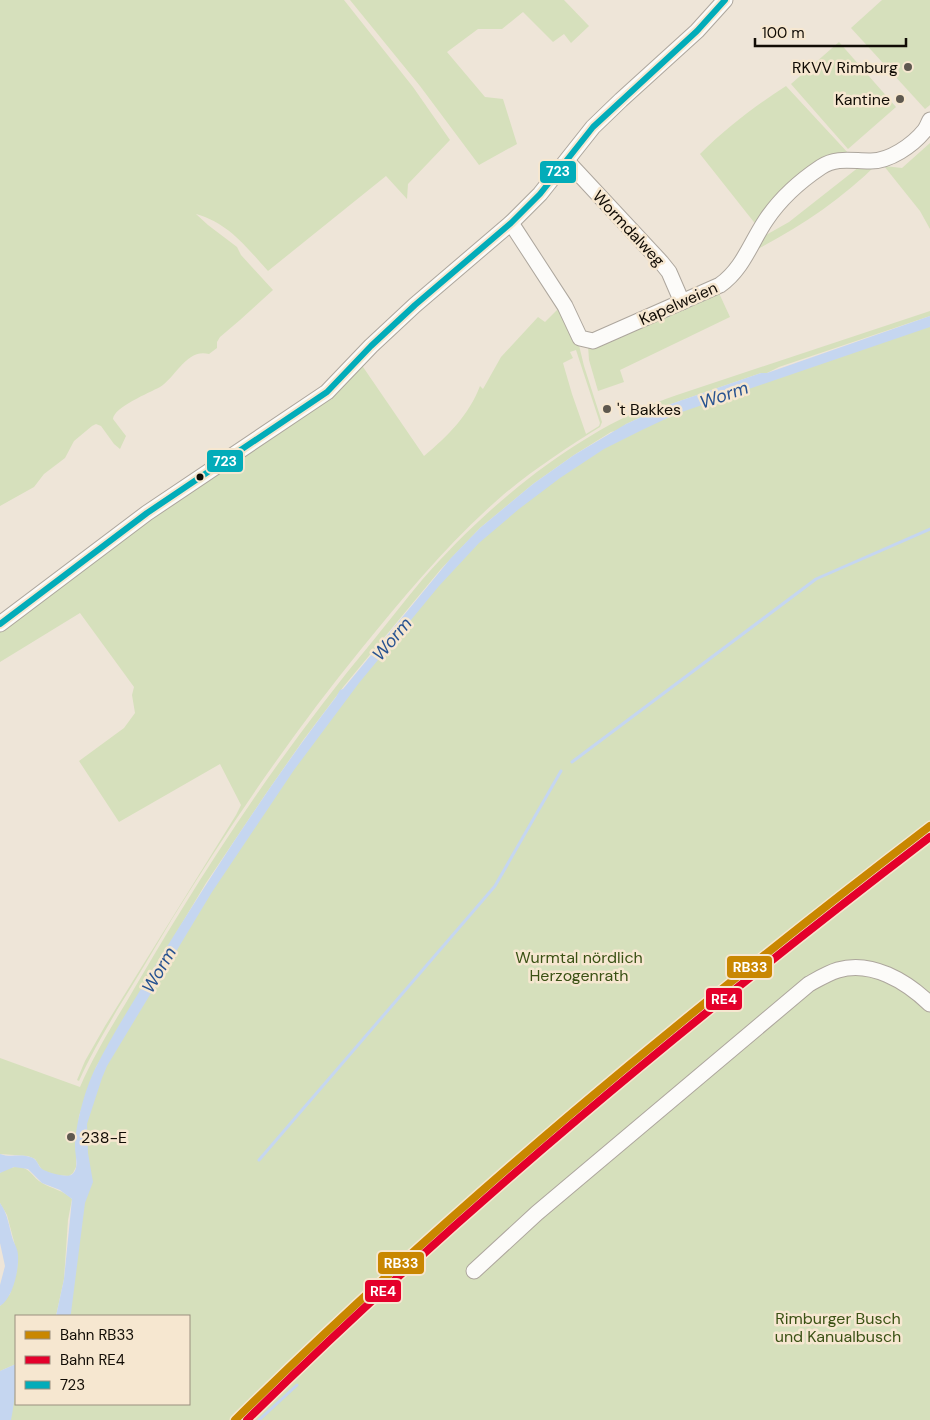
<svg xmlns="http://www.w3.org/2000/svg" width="930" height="1420" font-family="'DM Sans',sans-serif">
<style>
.green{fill:#d6e0bc;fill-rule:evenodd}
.water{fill:#c5d6f0}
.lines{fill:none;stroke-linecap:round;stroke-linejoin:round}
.stream{stroke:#c5d6f0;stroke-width:3}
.minor-casing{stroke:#ada69d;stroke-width:17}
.minor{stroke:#fcfbf9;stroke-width:15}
.bus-1-casing{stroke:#f6e7d0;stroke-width:10}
.bus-1{stroke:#02acb9;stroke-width:6}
.rail-1-casing{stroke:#f6e7d0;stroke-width:11}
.rail-2-casing{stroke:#f6e7d0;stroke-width:11}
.rail-1{stroke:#c98701;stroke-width:8}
.rail-2{stroke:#e4002b;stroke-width:8}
.poi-dot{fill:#5e584f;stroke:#f6e7d0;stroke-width:2}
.bus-dot{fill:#110c05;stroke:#f6e7d0;stroke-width:2}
.labels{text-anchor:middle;stroke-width:5;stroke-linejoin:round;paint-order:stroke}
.poi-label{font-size:16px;fill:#110c05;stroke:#f6e7d0;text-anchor:end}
.street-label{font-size:16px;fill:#110c05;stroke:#f6e7d0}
.park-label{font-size:16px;fill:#3a5114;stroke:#f6e7d0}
.water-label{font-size:18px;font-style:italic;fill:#275290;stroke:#f6e7d0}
.line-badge{stroke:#f6e7d0;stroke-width:2}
.badge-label{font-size:14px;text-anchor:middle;font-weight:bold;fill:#fff}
</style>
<rect width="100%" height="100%" fill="#eee5d8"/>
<!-- green -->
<g class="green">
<path d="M0,0H344L413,87L450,140L408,184L407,199L386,176L268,271C245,246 230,224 196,214L208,225L237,247L241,255L273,290L240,320L220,337L217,342V348L209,354C187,348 176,377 160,387C149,393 114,407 113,419L126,436L120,449L114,444L101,426L96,424L92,426L74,441L65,458L44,474L34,487L0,506Z"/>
<polygon points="350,0 564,0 589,26 571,43 564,34 553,42 523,12 502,29 478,29 447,52 485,97 503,99 517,144 479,165 420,86"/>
<polygon points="882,0 930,0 930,105 925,109 851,28"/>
<polygon points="839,42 896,107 848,149 791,84"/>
<path d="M786,86L849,154L834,153L820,160L757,226L700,154C726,128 755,106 786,86Z"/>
<polygon points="930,143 930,229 920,211 884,166 902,168"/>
<path d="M864,163H878C840,201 797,229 750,253L757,240L789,222Z"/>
<polygon points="718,291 730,317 620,370 624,382 598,391 589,360 588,346"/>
<path d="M561,306L578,341L584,366L602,422L600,427C566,448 533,470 503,495C450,541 406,594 362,648C292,734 230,825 172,919C154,949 136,980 117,1010C104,1033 90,1056 79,1081L77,1080L85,1061L105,1026L236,815L241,805L220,764L119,822L79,761L124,728L135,713L132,695L134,687L80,613L0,662V628L361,364L424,456C448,436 469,415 480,386L483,389L501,357L538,317L545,322ZM576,350L600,423L599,426L586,434L572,394L563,363L573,358L570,352Z"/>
<path d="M930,311V316L779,367L767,373H761L668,405L626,424L619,430L611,432L574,455L533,484L480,528L441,569L344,686L304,739L265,795L206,883L96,1067L79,1116L76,1145V1167L73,1173L69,1176L55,1175L42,1170L35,1159L28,1156L0,1154V1058L80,1087C93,1057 110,1029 127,1001C145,970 163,939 182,909C240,815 302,726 372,642C389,621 405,600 422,580C489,503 579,429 677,395Z"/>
<polygon points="930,323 930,1420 0,1420 16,1374 16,1404 189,1404 189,1316 60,1316 90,1090 190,917 355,681 473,542 554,474 689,402"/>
<path d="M19,1166C32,1170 32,1177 42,1183C52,1189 63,1190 72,1199L68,1220L64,1279L56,1316H16V1364L0,1371V1306L10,1294L17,1270L18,1257L7,1215L0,1203V1173L6,1169Z"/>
</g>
<!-- water -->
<g class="water">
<path d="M930,316V327L676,414L642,430L604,449L560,478L519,509L479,543L439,586L359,683L294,770L212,892L107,1066L102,1078L87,1124L88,1153L93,1182L85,1203L71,1313L70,1316H56L64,1279L72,1199L60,1190L42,1183L28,1169L14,1167L0,1173V1154C10,1158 22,1153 33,1158C38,1161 38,1166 42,1169C46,1172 66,1178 71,1175C80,1170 75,1155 75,1147C75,1125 86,1086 96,1067C119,1022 147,980 173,937C224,855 277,774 336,697L340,690L343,689L451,558L480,528L533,484L574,455L626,424L668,405L761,373H767Z"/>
<path d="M0,1203C8,1214 9,1227 13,1240C15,1245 18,1250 18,1255C19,1270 13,1298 0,1306V1285L5,1266L0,1243Z"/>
<path d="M16,1364C16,1384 15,1400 11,1420H0V1371Z"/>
</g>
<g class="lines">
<!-- stream -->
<g class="stream">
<polyline points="572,762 816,579 930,529"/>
<polyline points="259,1160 495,886 561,771"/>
<polyline points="259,1420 297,1385"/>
</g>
<defs>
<g id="minor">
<polyline points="567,161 661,262 669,272 682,302"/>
<path d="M511,223L565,306L580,338L593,341L720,285C743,269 751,242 766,220C780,199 800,181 821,167C836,157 852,161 869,161C889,162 913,145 925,130C927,127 928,124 930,120"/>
<polyline points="0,624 147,513 327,392 371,346 415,305 511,223 540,194 593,127 621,100 697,31 725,0"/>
<path d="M474,1271L537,1213L809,984C818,979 828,973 838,970C871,960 906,981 930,1004"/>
</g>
</defs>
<!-- minor casing -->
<use href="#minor" class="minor-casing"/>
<!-- minor -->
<use href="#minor" class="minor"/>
<defs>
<polyline id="bus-1" points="0,624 147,513 327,392 371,346 415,305 511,223 540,194 593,127 697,31 725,0"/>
</defs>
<!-- bus-1 casing -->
<use href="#bus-1" class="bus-1-casing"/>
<!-- bus-1 -->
<use href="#bus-1" class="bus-1"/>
<defs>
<path id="rail-1" d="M235,1420C452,1206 688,1011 930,826"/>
<path id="rail-2" d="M247,1420C460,1210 692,1019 930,837"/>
</defs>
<!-- rail-1 casing -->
<use href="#rail-1" class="rail-1-casing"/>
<!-- rail-2 casing -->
<use href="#rail-2" class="rail-2-casing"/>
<!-- rail-1 -->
<use href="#rail-1" class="rail-1"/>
<!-- rail-2 -->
<use href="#rail-2" class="rail-2"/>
</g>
<!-- markers -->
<g class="poi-dot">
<circle cx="908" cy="67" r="5"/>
<circle cx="900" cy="99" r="5"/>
<circle cx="607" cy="409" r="5"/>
<circle cx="71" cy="1137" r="5"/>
</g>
<circle class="bus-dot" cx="200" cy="477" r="4.5"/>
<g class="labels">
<!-- poi labels -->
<g class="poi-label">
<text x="898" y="73">RKVV Rimburg</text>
<text x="890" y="105">Kantine</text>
<text x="617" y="415" text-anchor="start">'t Bakkes</text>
<text x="81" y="1143" text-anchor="start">238-E</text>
</g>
<!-- street labels -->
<g class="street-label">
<text transform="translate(629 228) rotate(47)" y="6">Wormdalweg</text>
<text transform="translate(678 303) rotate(-24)" y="6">Kapelweien</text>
</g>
<!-- park labels -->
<g class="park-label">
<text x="579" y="963">Wurmtal nördlich<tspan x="579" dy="18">Herzogenrath</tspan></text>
<text x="838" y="1324">Rimburger Busch<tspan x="838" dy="18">und Kanualbusch</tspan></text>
</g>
<!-- water labels -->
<g class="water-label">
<text transform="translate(724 395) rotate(-19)" y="6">Worm</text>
<text transform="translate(392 639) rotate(-50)" y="6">Worm</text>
<text transform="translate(159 970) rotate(-60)" y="6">Worm</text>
</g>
</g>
<g class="line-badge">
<rect x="539" y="160" width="38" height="24" rx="5" fill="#02acb9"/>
<rect x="206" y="449" width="38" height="24" rx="5" fill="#02acb9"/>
<rect x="726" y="955" width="47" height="24" rx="5" fill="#c98701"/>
<rect x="705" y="987" width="38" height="24" rx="5" fill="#e4002b"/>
<rect x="377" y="1251" width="48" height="24" rx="5" fill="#c98701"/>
<rect x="364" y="1279" width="38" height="24" rx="5" fill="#e4002b"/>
</g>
<g class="badge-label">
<text x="558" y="176">723</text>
<text x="225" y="466">723</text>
<text x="750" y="972">RB33</text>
<text x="724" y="1004">RE4</text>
<text x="401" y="1268">RB33</text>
<text x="383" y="1296">RE4</text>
</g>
<!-- legend -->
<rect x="15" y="1315" width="175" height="90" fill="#f6e7d0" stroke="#9a8f7f"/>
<rect x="25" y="1331" width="25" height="8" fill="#c98701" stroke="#9a8f7f"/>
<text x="60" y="1340" font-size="15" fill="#110c05">Bahn RB33</text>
<rect x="25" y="1356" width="25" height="8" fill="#e4002b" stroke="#9a8f7f"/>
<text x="60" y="1365" font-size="15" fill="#110c05">Bahn RE4</text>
<rect x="25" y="1381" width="25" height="8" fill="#02acb9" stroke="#9a8f7f"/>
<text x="60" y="1390" font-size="15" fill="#110c05">723</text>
<!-- scale -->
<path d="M755 38v8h151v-8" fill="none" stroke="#110c05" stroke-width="2.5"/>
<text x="762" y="38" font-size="15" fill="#110c05" stroke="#f6e7d0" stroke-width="4" paint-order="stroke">100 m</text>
</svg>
